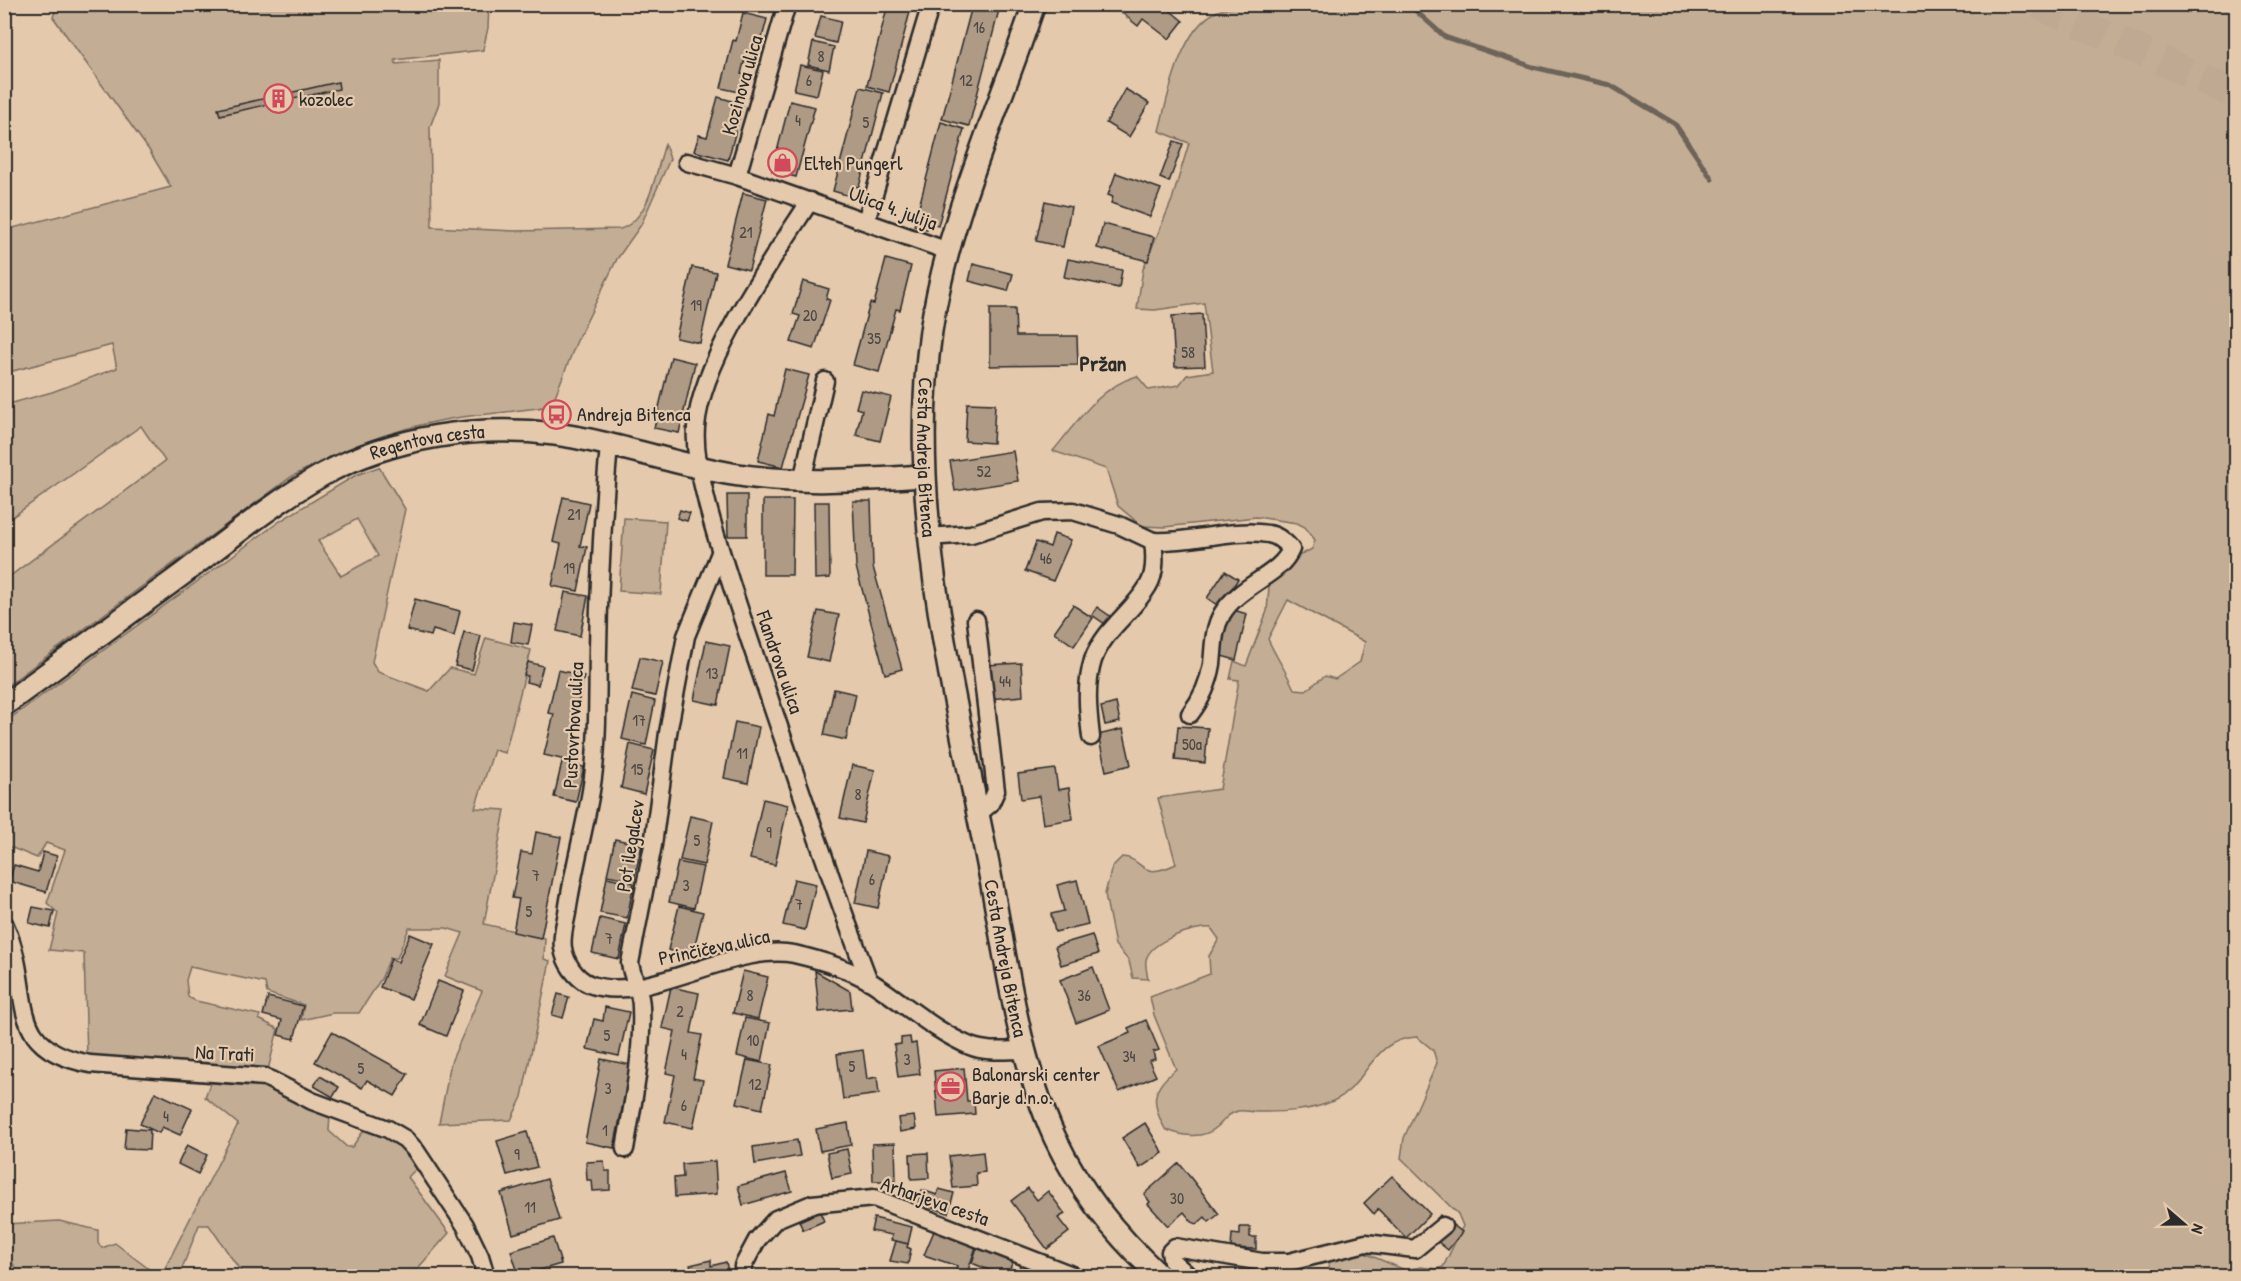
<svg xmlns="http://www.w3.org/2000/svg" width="2241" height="1281" font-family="'Patrick Hand',sans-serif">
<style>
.green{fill:#c4ad95;stroke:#786c60;stroke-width:1.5;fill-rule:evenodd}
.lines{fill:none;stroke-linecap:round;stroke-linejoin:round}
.stream{stroke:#6d6359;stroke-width:5}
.building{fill:#af9a86;stroke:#2b2b2b;stroke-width:1.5}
.motorway-tunnel{stroke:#c0a992;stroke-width:30;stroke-dasharray:30 15;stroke-linecap:butt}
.minor-casing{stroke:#2b2b2b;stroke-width:21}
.tertiary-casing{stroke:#2b2b2b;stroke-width:26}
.minor{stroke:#e5c9ac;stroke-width:16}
.tertiary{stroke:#e5c9ac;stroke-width:21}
.labels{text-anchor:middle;stroke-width:4.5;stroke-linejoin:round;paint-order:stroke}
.number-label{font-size:16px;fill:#4c4742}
.street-label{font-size:20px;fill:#2b2b2b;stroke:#e5c9ac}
.poi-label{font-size:20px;fill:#2b2b2b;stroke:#e5c9ac;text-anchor:start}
.quarter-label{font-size:22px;font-weight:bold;fill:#2b2b2b;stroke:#e5c9ac}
</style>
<rect width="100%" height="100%" fill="#e5c9ac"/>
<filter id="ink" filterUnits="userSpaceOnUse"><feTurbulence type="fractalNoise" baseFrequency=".0167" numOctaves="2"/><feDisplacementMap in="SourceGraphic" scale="12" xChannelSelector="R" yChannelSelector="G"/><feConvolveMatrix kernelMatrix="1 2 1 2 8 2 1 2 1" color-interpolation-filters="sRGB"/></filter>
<g filter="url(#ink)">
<!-- green -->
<g class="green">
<path d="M1277,4L2236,5V1276H1341L1329,1267V1260L1355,1249L1405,1270L1421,1267L1436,1269L1443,1267L1463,1226L1458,1214L1401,1158L1404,1138L1437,1063L1433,1050L1417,1037C1369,1039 1369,1085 1333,1101C1309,1112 1282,1112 1256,1112C1250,1112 1244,1110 1238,1111C1227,1114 1225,1120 1217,1127C1203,1140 1180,1136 1165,1129C1150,1102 1152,1088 1176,1069L1154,1015L1150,997L1210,974L1209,956L1219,939L1211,928C1195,926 1150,941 1146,960C1145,966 1147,973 1148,979L1133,978L1129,961L1115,945L1105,894L1112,867L1122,857C1145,858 1138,882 1176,864L1158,798L1220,789L1239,680L1230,679L1234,661L1246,666L1267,611L1270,574L1278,567L1312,549L1315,540L1305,527L1297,523L1256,517L1164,527L1142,526L1118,506L1106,469L1053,451C1077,422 1099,387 1137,376L1149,390L1179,385L1187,375L1213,371L1204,303L1155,310L1137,309L1143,269L1172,200L1189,143L1159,131C1168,96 1180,29 1216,12C1232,4 1259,6 1277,4ZM1288,600L1365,642L1360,662L1335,679L1325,676L1306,690L1294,689C1286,671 1276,657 1268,639Z"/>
<path d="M57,5H489L488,28L483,50L395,60L396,64L439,60V103L430,127L432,227L514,231L620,229C650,220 656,170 665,144L670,159L641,225L617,259L576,343L552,404C543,409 532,408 521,410C496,414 470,415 444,420C389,430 340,450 291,477L5,687V580L165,461L141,426L5,522V405L52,392L117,368L112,345L5,373V230L171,187L149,150L53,17Z"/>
<path d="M379,467L405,509L372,662L378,672L429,691L450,668L474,674L486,638L531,650L505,753L494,750L475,808L505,810L484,924L545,938L544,959L550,961L522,1097L511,1120L439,1123L451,1062L482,991L445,976L463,933L446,928H409L397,958H390L381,979L359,1013H333L301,1020L304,1005L267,993L265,983L190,967L186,980L188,997L196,1001L260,1015L259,1019L278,1029L268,1070L87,1057L84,953L49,950L58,913L47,903L65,850L46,843L37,858L5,845L4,723L280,521L356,475ZM357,519L378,556L341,576L318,541Z"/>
<polygon points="624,518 666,521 661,594 619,591"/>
<polygon points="253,1080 330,1114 329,1131 347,1147 352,1147 367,1126 399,1143 419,1166 408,1177 449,1233 411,1276 244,1276 209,1225 199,1225 179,1276 161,1276 238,1124 205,1097 211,1081"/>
<polygon points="59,1221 98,1230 98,1243 102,1248 115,1243 158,1276 20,1276 5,1250 5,1224"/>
</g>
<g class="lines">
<!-- stream -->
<polyline class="stream" points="1408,4 1445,37 1533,67 1610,85 1675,124 1712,179"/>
</g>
<!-- building -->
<g class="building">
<polygon points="888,4 912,4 889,92 867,86"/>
<polygon points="982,4 1000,6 969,126 942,119 972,6 981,9"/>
<polygon points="1111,4 1162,4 1183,21 1169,39 1143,19 1138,26"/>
<polygon points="743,13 767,19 760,46 755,45 750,64 744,62 741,74 748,76 744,93 721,88 733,40 736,41"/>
<polygon points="821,16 841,21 836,43 815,38"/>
<polygon points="813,42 834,47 829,70 808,65"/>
<polygon points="800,65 823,70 817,95 794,90"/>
<polygon points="338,82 339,89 220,115 218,109"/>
<polygon points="860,87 883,93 859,187 853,186 850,196 833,191"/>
<polygon points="1125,89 1149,103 1129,137 1106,123"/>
<polygon points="718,97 743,104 728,160 694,151 699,135 707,137"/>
<polygon points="790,101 815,107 796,177 772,171"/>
<polygon points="941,122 964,129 938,226 928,224 927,229 914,226"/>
<polygon points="1174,141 1183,144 1169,182 1160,178"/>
<polygon points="1116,173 1161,189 1150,217 1111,203 1113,197 1108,195"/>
<polygon points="743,193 767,199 749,270 725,264"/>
<polygon points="1045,201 1071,207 1063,247 1036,241"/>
<polygon points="1103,224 1154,237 1148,261 1097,248"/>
<polygon points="886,259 911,266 900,310 896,309 879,372 853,365 870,303 874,304"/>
<polygon points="1068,259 1122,270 1119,288 1064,277"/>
<polygon points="973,264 1013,274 1008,291 969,281"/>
<polygon points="692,267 716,272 700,343 676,338"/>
<polygon points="803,281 829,289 826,299 830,300 814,349 791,342 800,316 793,314"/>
<polygon points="990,309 1015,309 1016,336 1077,336 1078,365 990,366"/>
<polygon points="1202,314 1205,366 1175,367 1172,316"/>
<polygon points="671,357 695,363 679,433 654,428"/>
<polygon points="785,369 809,375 783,467 758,461 769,414 774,416"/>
<polygon points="861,390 891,397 880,441 856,435 862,410 856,408"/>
<polygon points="967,403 995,404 993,443 965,441"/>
<polygon points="1013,451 1018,481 955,491 950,461"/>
<polygon points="727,495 747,495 747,536 728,536"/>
<polygon points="563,497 589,503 580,546 587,547 578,591 552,586 561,544 553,542"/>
<polygon points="763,500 793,500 792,575 763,575"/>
<polygon points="853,501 871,501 873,567 902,669 885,674 856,567"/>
<polygon points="814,502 829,502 830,578 815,579"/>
<polygon points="680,510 690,513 687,521 677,518"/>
<polygon points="1054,534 1071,540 1053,581 1025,571 1036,542 1050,547"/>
<polygon points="1225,571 1238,579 1220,607 1207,598"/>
<polygon points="565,592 588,596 580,636 557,631"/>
<polygon points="415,599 460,611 454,636 433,630 431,636 407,630"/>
<polygon points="1073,605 1093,618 1074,646 1054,632"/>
<polygon points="1097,607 1110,616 1105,624 1092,615"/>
<polygon points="1230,609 1247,614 1236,660 1218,655"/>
<polygon points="818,611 839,615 829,662 807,657"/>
<polygon points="514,622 532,625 528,645 511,642"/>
<polygon points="464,632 481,636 472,670 455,666"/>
<polygon points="706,641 730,646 718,705 694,700"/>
<polygon points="640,657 663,662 655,696 632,691"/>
<polygon points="528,662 543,666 538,685 526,682 528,676 524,675"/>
<polygon points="1021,663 1023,696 989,699 986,665"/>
<polygon points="558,670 584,676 575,717 579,718 573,742 579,743 574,762 544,755 554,714 548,713"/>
<polygon points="834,689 856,694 846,740 824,735"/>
<polygon points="632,695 655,701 646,745 622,739"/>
<polygon points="1116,703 1120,722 1105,725 1101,707"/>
<polygon points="735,722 759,727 748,783 724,778"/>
<polygon points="1178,726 1208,728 1205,763 1175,760"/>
<polygon points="1123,729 1131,765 1106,771 1098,735"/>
<polygon points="630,744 654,750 644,794 621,788"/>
<polygon points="562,762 584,767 576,802 554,797"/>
<polygon points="852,765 875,770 863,823 840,818"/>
<polygon points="1055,769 1058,790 1069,788 1073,819 1043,824 1039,796 1021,799 1018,774"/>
<polygon points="763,799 788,805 775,865 750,859"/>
<polygon points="690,816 713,821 704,865 680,860"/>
<polygon points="536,832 561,837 541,938 513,932 519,899 512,898 521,852 532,854"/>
<polygon points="615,839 642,845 634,880 607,875"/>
<polygon points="866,851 889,856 878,908 855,903"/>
<polygon points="43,852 57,856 46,892 9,881 14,865 38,872"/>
<polygon points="678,862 703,867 694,908 669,902"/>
<polygon points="607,877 634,883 627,918 600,913"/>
<polygon points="794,879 816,884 805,930 783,925"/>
<polygon points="1077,880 1088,924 1055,932 1051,914 1064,911 1057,885"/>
<polygon points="679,906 703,912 692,956 668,950"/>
<polygon points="33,907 54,911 50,928 29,923"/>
<polygon points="600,918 626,924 619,959 592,953"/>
<polygon points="410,934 434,944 411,999 380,987 391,959 398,962"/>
<polygon points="1092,935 1098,954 1061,965 1055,946"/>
<polygon points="1093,967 1109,1010 1076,1023 1060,980"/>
<polygon points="743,971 768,977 758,1019 733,1013"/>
<polygon points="815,971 850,991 852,1009 819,1012"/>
<polygon points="438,981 464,991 446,1036 420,1025"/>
<polygon points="671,987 699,993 691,1033 702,1035 693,1078 703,1080 693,1128 665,1122 675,1075 666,1073 675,1031 662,1028"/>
<polygon points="558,994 569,997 563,1018 552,1015"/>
<polygon points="268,997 303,1006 294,1039 278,1035 282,1020 263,1015"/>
<polygon points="605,1007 629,1012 619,1056 587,1049 594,1019 603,1021"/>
<polygon points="745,1018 770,1023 762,1062 737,1056"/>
<polygon points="1146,1020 1159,1050 1153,1052 1155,1059 1149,1061 1156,1076 1119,1092 1099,1046 1130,1033 1128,1028"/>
<polygon points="332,1032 408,1074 395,1096 367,1080 362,1088 315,1062"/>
<polygon points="910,1037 911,1044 916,1043 920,1074 898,1077 894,1045 901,1044 901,1038"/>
<polygon points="863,1050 867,1079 877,1077 879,1094 843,1099 837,1054"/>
<polygon points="601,1059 631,1065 614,1148 585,1142"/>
<polygon points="747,1060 772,1065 762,1109 737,1103"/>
<polygon points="964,1068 967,1101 974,1101 975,1114 938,1117 934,1071"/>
<polygon points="320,1076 339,1087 333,1097 314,1086"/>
<polygon points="155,1092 192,1109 180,1135 162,1127 159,1133 140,1124"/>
<polygon points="914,1116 916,1129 900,1132 898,1118"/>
<polygon points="848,1123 851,1145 820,1151 816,1129"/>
<polygon points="1145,1123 1163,1153 1140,1168 1122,1138"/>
<polygon points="126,1128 150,1130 149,1150 124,1149"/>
<polygon points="527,1132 537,1167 507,1175 497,1141"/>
<polygon points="797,1140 800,1156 755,1164 753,1147"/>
<polygon points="895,1143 896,1181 873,1181 872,1144"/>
<polygon points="187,1145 207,1155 198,1174 178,1164"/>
<polygon points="847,1149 852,1174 832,1178 827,1153"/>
<polygon points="983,1152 985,1172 976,1173 977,1186 953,1188 949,1156"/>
<polygon points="928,1153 929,1178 911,1179 910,1154"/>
<polygon points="604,1161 605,1171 610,1171 610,1190 593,1191 592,1180 587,1180 586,1162"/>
<polygon points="715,1161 717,1194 675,1197 674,1178 683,1177 682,1164"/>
<polygon points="1179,1163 1219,1214 1209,1222 1205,1217 1197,1224 1192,1222 1184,1212 1168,1226 1148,1204 1150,1202 1144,1194"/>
<polygon points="786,1173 792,1191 743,1205 738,1186"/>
<polygon points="1392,1176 1430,1214 1406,1238 1378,1209 1374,1214 1364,1203"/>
<polygon points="547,1179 559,1220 513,1234 501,1193"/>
<polygon points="1028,1188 1037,1200 1048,1191 1065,1214 1058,1218 1069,1232 1047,1249 1011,1201"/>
<polygon points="939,1189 954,1193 948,1213 918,1203 922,1190 937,1195"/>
<polygon points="820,1212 824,1221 803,1230 799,1221"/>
<polygon points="1440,1215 1462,1232 1448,1250 1426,1232"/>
<polygon points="874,1218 912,1227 908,1244 891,1240 892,1235 871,1231"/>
<polygon points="1240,1227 1250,1227 1250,1237 1256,1237 1256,1249 1231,1248 1232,1234 1240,1235"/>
<polygon points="934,1231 976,1247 966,1276 955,1276 957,1266 924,1255"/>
<polygon points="553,1238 561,1264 519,1276 511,1251"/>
<polygon points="896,1241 908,1244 907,1247 911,1249 908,1264 890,1261"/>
<polygon points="977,1247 1013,1261 1007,1276 995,1276 996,1273 972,1263"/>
<polygon points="711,1260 711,1266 726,1262 729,1276 682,1276 692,1272 690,1265"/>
<polygon points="1021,1263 1057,1276 1017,1276"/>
<polygon points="864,1268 866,1276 832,1276 831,1275"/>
</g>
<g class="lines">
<!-- motorway-tunnel -->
<polyline class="motorway-tunnel" points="2038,4 2236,95"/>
<defs>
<g id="minor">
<polyline points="687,162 737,176 948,251"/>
<polyline points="737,176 787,4"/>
<path d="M810,201C773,258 701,360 696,427C694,455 702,481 708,507C721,556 737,603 753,650C791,761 827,872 869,981"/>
<polyline points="866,221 931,4"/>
<path d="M609,445C603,513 599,581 598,649C597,700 599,752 589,802C582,839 572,876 567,913C565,924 561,937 563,948C565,962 575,978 589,984C646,1006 731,942 794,954C820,960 848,968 871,982C903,1002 934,1031 970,1046C987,1053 1007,1050 1025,1050"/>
<polyline points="802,481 825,381"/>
<path d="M928,537L971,534L1042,512L1073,511L1119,525L1153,541C1155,556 1156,573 1148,586C1132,613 1104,629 1093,660C1085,686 1088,711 1091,737"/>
<path d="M1153,541C1191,543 1231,528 1268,534C1278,535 1285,542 1291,549C1280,576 1240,584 1222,614C1213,630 1214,646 1212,664C1209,682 1201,700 1190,714"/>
<polyline points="976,620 996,791 990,804 978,814"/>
<path d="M4,923C36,993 0,1047 90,1064L265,1077L312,1101L388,1129L405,1139L416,1151L465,1225L480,1256L486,1276"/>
<path d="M625,1149C633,1102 643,1055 641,1007C641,990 632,979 630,963L653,845L668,733L686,636L720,553"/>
<polyline points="743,1276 743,1266 757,1240 776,1219 812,1204 874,1198 1072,1275"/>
<polyline points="1189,1276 1172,1261 1170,1252 1175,1247 1262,1262 1289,1262 1366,1243 1415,1249 1443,1226"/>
</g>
<g id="tertiary">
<path id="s1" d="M1034,4C998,113 948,217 931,331C906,511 954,689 988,864C1006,955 1016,1053 1055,1138C1080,1191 1117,1237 1160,1276"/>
<path id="s2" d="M4,705C64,661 124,617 184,573C229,539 274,502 324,474C393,437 477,424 555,434C615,442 672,464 732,474C796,485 859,480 924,476"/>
</g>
</defs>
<!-- minor casing -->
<use href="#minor" class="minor-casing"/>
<!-- tertiary casing -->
<use href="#tertiary" class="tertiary-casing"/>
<!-- minor -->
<use href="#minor" class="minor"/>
<!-- tertiary -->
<use href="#tertiary" class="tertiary"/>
</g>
</g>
<!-- icons -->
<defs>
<symbol id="building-ring" viewBox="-11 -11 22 22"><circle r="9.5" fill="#e5c9ac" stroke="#d1495b" stroke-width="1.5"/><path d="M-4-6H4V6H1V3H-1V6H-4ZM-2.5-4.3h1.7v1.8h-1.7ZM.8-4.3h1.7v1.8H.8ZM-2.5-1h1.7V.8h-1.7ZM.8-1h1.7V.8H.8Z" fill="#d1495b"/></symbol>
<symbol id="shop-ring" viewBox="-11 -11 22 22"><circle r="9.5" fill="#e5c9ac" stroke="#d1495b" stroke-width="1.5"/><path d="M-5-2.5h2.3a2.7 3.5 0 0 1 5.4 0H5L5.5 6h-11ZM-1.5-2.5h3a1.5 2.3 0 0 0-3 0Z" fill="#d1495b"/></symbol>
<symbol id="bus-ring" viewBox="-11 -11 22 22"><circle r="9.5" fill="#e5c9ac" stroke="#d1495b" stroke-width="1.5"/><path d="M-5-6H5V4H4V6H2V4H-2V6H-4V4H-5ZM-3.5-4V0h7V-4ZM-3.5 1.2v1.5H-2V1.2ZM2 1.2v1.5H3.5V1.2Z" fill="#d1495b"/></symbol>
<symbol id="office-ring" viewBox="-11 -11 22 22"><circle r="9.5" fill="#e5c9ac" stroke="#d1495b" stroke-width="1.5"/><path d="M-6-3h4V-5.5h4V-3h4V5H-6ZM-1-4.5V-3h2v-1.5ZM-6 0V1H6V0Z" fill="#d1495b"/></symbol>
</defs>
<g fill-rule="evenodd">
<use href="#building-ring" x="262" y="82" width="33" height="33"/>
<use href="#shop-ring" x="766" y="146" width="33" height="33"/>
<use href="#bus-ring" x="540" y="398" width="33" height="33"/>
<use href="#office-ring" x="934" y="1070" width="33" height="33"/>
</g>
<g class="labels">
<!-- number labels -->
<g class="number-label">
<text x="979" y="33">16</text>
<text x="821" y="62">8</text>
<text x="809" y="86">6</text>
<text x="966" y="86">12</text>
<text x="798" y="126">4</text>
<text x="866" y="128">5</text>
<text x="746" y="238">21</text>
<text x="696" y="311">19</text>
<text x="810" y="321">20</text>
<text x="874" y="344">35</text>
<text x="1188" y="358">58</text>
<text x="984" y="477">52</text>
<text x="574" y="520">21</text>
<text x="1046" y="564">46</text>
<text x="569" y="574">19</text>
<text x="712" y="679">13</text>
<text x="1005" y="687">44</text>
<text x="639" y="726">17</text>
<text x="1192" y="750">50a</text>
<text x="742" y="759">11</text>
<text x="637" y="775">15</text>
<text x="858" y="800">8</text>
<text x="769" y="838">9</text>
<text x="697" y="846">5</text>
<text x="536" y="881">7</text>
<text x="872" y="885">6</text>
<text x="686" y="891">3</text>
<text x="799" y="910">7</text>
<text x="529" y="917">5</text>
<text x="609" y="944">7</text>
<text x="750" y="1001">8</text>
<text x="1084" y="1001">36</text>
<text x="680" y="1017">2</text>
<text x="607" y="1041">5</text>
<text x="753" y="1046">10</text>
<text x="684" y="1060">4</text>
<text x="1129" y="1062">34</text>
<text x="907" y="1065">3</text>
<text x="852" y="1072">5</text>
<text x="361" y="1074">5</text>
<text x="755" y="1090">12</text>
<text x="608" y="1094">3</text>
<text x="684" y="1111">6</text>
<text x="166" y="1122">4</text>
<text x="605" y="1136">1</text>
<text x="517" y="1160">9</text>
<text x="1177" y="1204">30</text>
<text x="530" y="1213">11</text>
</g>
<!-- street labels -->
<g class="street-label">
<text transform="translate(742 85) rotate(-74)" y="7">Kozinova ulica</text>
<text transform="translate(893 208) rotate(20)" y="7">Ulica 4. julija</text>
<text dy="7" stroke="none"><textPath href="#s2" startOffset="504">Regentova cesta</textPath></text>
<text dy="7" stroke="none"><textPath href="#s1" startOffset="470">Cesta Andreja Bitenca</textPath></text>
<text transform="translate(780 662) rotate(71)" y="7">Flandrova ulica</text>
<text transform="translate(573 725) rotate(-87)" y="7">Pustovrhova ulica</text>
<text transform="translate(630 846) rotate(-81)" y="7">Pot ilegalcev</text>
<text transform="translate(714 947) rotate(-12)" y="7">Prinčičeva ulica</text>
<text dy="7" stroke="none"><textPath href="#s1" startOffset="978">Cesta Andreja Bitenca</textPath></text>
<text transform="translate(225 1053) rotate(3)" y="7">Na Trati</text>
<text transform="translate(935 1201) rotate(19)" y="7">Arharjeva cesta</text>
</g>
<!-- poi labels -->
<g class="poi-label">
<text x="299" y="106">kozolec</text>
<text x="804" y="170">Elteh Pungerl</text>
<text x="577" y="421">Andreja Bitenca</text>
<text x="972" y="1081">Balonarski center<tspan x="972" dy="23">Barje d.n.o.</tspan></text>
</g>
<!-- quarter labels -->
<g class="quarter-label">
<text x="1103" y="371">Pržan</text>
</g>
</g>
<!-- margin -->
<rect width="2241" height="1281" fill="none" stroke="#e5c9ac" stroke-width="24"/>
<rect x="12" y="12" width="2217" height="1257" fill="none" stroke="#2b2b2b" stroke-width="2" filter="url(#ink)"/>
<!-- north arrow -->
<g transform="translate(2184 1224) rotate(110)" stroke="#e5c9ac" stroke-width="4.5" paint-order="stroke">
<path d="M0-4.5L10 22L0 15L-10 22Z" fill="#2b2b2b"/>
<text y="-9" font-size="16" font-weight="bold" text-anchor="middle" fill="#2b2b2b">N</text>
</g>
</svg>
